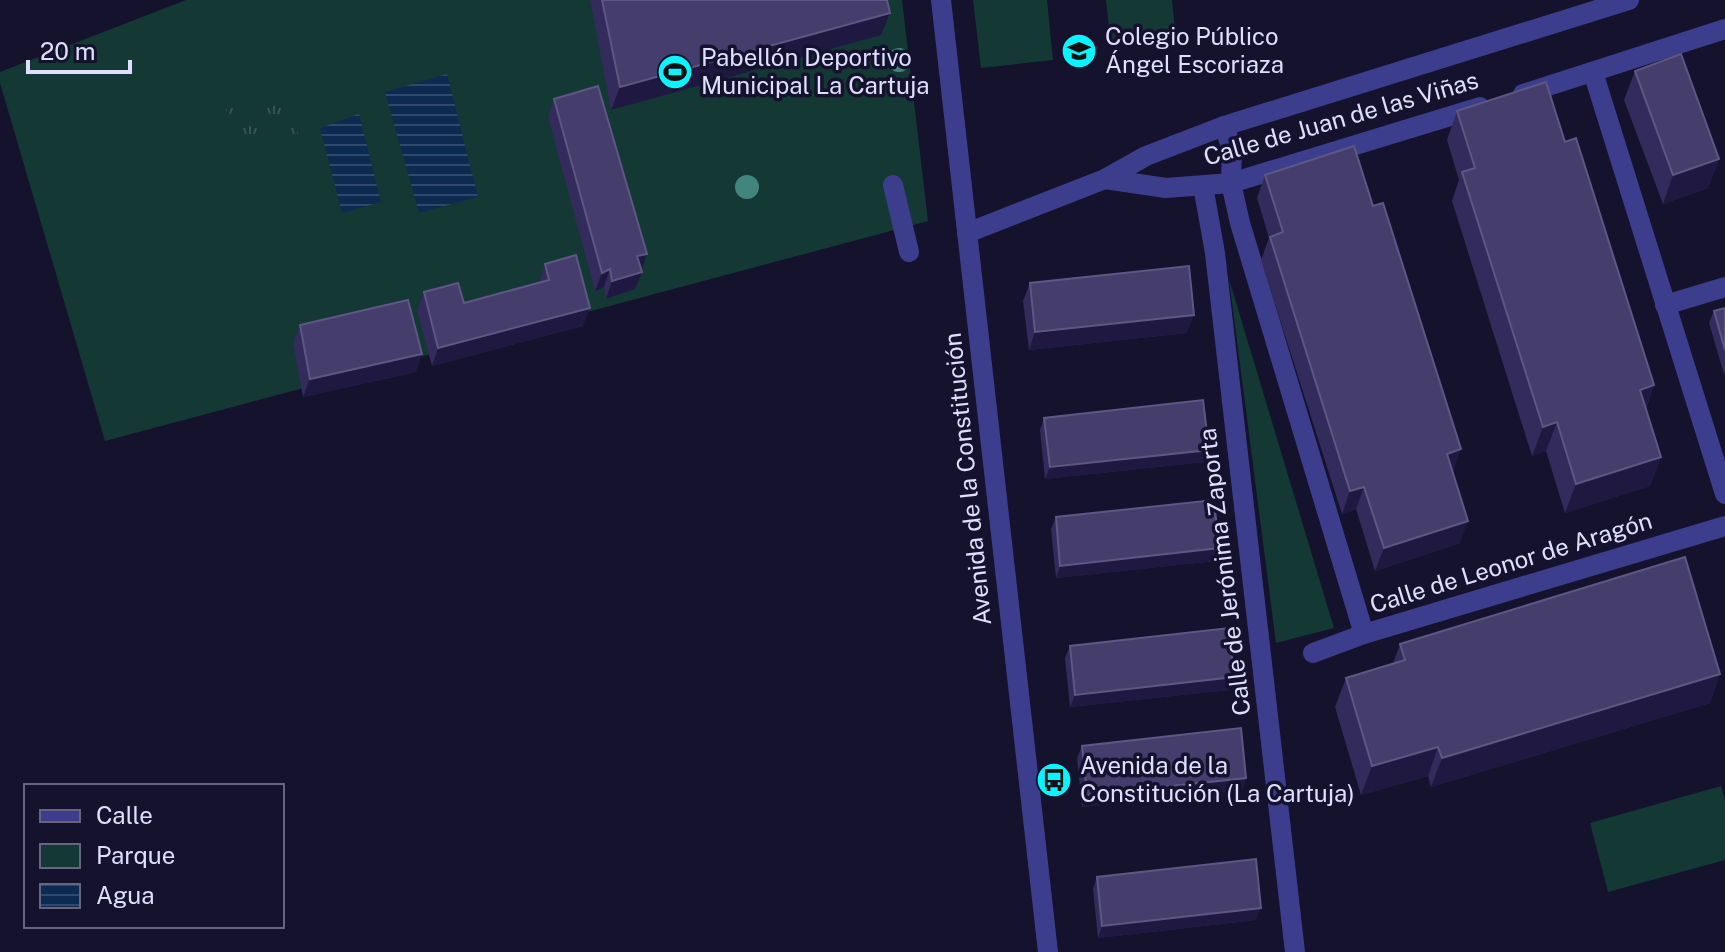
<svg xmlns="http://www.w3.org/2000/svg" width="1725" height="952" font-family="'Public Sans',sans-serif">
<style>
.green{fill:#143834}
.park{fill:url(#park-tufts)}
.water{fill:url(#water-rules)}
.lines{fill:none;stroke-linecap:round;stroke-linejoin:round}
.minor{stroke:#3c3e8d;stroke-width:20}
.tree{fill:#42857c}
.wall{fill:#322b5b}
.shaded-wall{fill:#1f1941}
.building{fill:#453e6d;stroke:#5d5784;stroke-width:2}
.labels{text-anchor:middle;stroke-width:7;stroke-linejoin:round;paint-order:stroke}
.poi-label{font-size:24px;fill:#e0deff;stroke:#15122d;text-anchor:start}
.street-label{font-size:24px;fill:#e0deff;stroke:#15122d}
</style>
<defs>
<pattern id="park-tufts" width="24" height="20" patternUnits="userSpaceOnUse" patternTransform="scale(2)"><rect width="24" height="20" fill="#143834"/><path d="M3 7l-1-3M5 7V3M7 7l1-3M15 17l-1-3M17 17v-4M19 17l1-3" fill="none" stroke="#365452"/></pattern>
<pattern id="water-rules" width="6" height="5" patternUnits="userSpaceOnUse" patternTransform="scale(2)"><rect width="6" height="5" fill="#0d2a51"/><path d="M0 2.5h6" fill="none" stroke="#30486b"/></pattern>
</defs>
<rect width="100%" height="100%" fill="#15122d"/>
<!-- green -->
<g class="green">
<polygon points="186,0 902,0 928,221 105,441 0,83 0,72"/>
<polygon points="973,0 1047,0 1053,60 981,68"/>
<polygon points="1106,0 1172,0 1176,38 1111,46"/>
<polygon points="1229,279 1334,628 1276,643"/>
<polygon points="1721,786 1725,800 1725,860 1608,892 1590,823"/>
</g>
<!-- park -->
<polygon class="park" points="288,94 299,138 237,154 226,109"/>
<!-- water -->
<g class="water">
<polygon points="447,74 478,197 419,213 385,92"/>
<polygon points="359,114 381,202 342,213 320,128"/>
</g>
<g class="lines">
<!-- minor -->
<g class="minor">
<polyline points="941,0 1048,952"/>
<polyline points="1593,72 1725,494"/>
<polyline points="1523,94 1725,29"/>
<polyline points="1224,126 1232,149 1231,183 1240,223 1364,634"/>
<polyline points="1105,179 1166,188 1231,183 1480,107"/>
<polyline points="893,185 909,252"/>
<polyline points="1203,186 1215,253 1295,952"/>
<polyline points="967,233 1105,179 1146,156 1224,126 1629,0"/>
<polyline points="1665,305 1725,287"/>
<polyline points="1313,653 1364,634 1725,526"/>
</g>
</g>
<!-- trees -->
<g class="tree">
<circle cx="899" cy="60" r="12"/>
<circle cx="747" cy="187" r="12"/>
</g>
<!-- wall -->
<g class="wall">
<polygon points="590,0 887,0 890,13 881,35 611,110"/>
<polygon points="1635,71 1719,159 1708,188 1663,204 1624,100"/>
<polygon points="554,99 642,270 635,289 606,299 604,287 595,291 548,117"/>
<polygon points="1457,111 1565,142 1654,385 1646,408 1661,457 1650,486 1565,513 1546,451 1532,456 1452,201 1459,180 1447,140"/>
<polygon points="1265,175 1453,472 1460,543 1375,571 1356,509 1342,514 1261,260 1269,238 1257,198"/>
<polygon points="545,264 583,326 432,366 417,310 424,292 464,303 539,283"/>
<polygon points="1030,283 1187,333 1029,350 1023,301"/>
<polygon points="1725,308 1725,374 1724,374 1709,323 1714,311"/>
<polygon points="300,325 416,372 303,397 293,343"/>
<polygon points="1044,418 1204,462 1045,479 1040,430"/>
<polygon points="1056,517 1219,548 1215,561 1056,578 1051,529"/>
<polygon points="1400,644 1720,674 1710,703 1431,787 1428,776 1361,795 1335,707 1346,678 1393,664"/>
<polygon points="1070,646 1229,690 1070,707 1065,658"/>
<polygon points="1082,746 1246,778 1242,790 1082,807 1077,758"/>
<polygon points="1097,877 1256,920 1098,938 1093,889"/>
</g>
<!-- shaded-wall -->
<g class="shaded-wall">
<polygon points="890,13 881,35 611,110 620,87"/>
<polygon points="1719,159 1708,188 1663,204 1673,175"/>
<polygon points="647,254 641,272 637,256"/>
<polygon points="610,269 604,287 595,291 602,273"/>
<polygon points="642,272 635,289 606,299 612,281"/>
<polygon points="590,308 583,326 432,366 438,348"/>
<polygon points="1194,315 1187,333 1029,350 1035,332"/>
<polygon points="422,354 416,372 303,397 310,379"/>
<polygon points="1654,385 1643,414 1640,390"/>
<polygon points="1557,422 1546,451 1532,456 1543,427"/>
<polygon points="1461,449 1453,472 1447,454"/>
<polygon points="1209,450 1204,462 1045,479 1050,467"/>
<polygon points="1661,457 1650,486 1565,513 1576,484"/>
<polygon points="1364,487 1356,509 1342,514 1350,491"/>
<polygon points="1468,521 1460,543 1375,571 1384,548"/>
<polygon points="1219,548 1215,561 1056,578 1060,566"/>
<polygon points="1720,674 1710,703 1431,787 1442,758"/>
<polygon points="1234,677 1229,690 1070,707 1075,695"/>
<polygon points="1438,747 1428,776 1361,795 1372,766"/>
<polygon points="1246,778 1242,790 1082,807 1087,795"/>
<polygon points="1261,908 1256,920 1098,938 1102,926"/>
</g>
<!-- building -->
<g class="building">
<polygon points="602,0 887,0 890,13 620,87"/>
<polygon points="1681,54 1719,159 1673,175 1635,71"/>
<polygon points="1546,82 1565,142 1576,138 1654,385 1640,390 1661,457 1576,484 1557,422 1543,427 1462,172 1475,168 1457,111"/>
<polygon points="598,86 647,254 637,256 642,272 612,281 610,269 602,273 554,99"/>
<polygon points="1354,146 1373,206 1383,203 1461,449 1447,454 1468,521 1384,548 1364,487 1350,491 1270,237 1283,232 1265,175"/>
<polygon points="576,255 590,308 438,348 424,292 458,283 464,303 549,280 545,264"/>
<polygon points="1189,266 1194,315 1035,332 1030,283"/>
<polygon points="408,300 422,354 310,379 300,325"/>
<polygon points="1725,308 1725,350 1714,311"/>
<polygon points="1203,400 1209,450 1050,467 1044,418"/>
<polygon points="1214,500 1219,548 1060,566 1056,517"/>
<polygon points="1685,557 1720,674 1442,758 1438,747 1372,766 1346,678 1405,660 1400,644"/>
<polygon points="1229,628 1234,677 1075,695 1070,646"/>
<polygon points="1241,728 1246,778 1087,795 1082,746"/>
<polygon points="1256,859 1261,908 1102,926 1097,877"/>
</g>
<!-- icons -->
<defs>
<symbol id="school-disc" viewBox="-11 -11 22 22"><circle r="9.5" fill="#0af4ff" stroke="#15122d"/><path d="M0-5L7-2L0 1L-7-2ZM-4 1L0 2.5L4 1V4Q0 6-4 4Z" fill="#111"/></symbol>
<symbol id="stadium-disc" viewBox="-11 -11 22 22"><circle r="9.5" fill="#0af4ff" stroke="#15122d"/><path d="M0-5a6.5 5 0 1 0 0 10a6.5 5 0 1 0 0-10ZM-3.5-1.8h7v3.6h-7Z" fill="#111"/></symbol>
<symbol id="bus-disc" viewBox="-11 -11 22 22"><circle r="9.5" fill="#0af4ff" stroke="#15122d"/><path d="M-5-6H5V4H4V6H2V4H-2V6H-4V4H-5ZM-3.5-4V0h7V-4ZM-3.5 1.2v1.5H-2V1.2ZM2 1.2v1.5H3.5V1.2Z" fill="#111"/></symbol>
</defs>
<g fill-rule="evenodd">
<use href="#school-disc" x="1059" y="31" width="40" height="40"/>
<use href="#stadium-disc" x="655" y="52" width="40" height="40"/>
<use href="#bus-disc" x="1034" y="760" width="40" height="40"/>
</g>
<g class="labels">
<!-- poi labels -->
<g class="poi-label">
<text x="1105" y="45">Colegio Público<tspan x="1105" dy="28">Ángel Escoriaza</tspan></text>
<text x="701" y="66">Pabellón Deportivo<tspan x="701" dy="28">Municipal La Cartuja</tspan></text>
<text x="1080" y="774">Avenida de la<tspan x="1080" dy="28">Constitución (La Cartuja)</tspan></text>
</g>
<!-- street labels -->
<g class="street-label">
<text transform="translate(1341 119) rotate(-16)" y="8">Calle de Juan de las Viñas</text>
<text transform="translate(968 479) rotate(-96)" y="8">Avenida de la Constitución</text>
<text transform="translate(1511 563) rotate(-17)" y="8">Calle de Leonor de Aragón</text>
<text transform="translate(1225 572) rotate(-97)" y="8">Calle de Jerónima Zaporta</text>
</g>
</g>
<!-- legend -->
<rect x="24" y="784" width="260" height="144" fill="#15122d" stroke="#666481" stroke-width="2"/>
<rect x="40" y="810" width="40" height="12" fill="#3c3e8d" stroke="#666481" stroke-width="2"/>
<text x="96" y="824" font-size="24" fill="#e0deff">Calle</text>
<rect x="40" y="844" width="40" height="24" fill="#143834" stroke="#666481" stroke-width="2"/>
<text x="96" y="864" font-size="24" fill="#e0deff">Parque</text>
<rect x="40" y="884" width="40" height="24" fill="url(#water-rules)" stroke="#666481" stroke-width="2"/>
<text x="96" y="904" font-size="24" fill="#e0deff">Agua</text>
<!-- scale -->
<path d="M28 60v12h102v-12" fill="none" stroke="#e0deff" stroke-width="4"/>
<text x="40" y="60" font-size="24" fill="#e0deff" stroke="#15122d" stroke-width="6" paint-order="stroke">20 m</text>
</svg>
